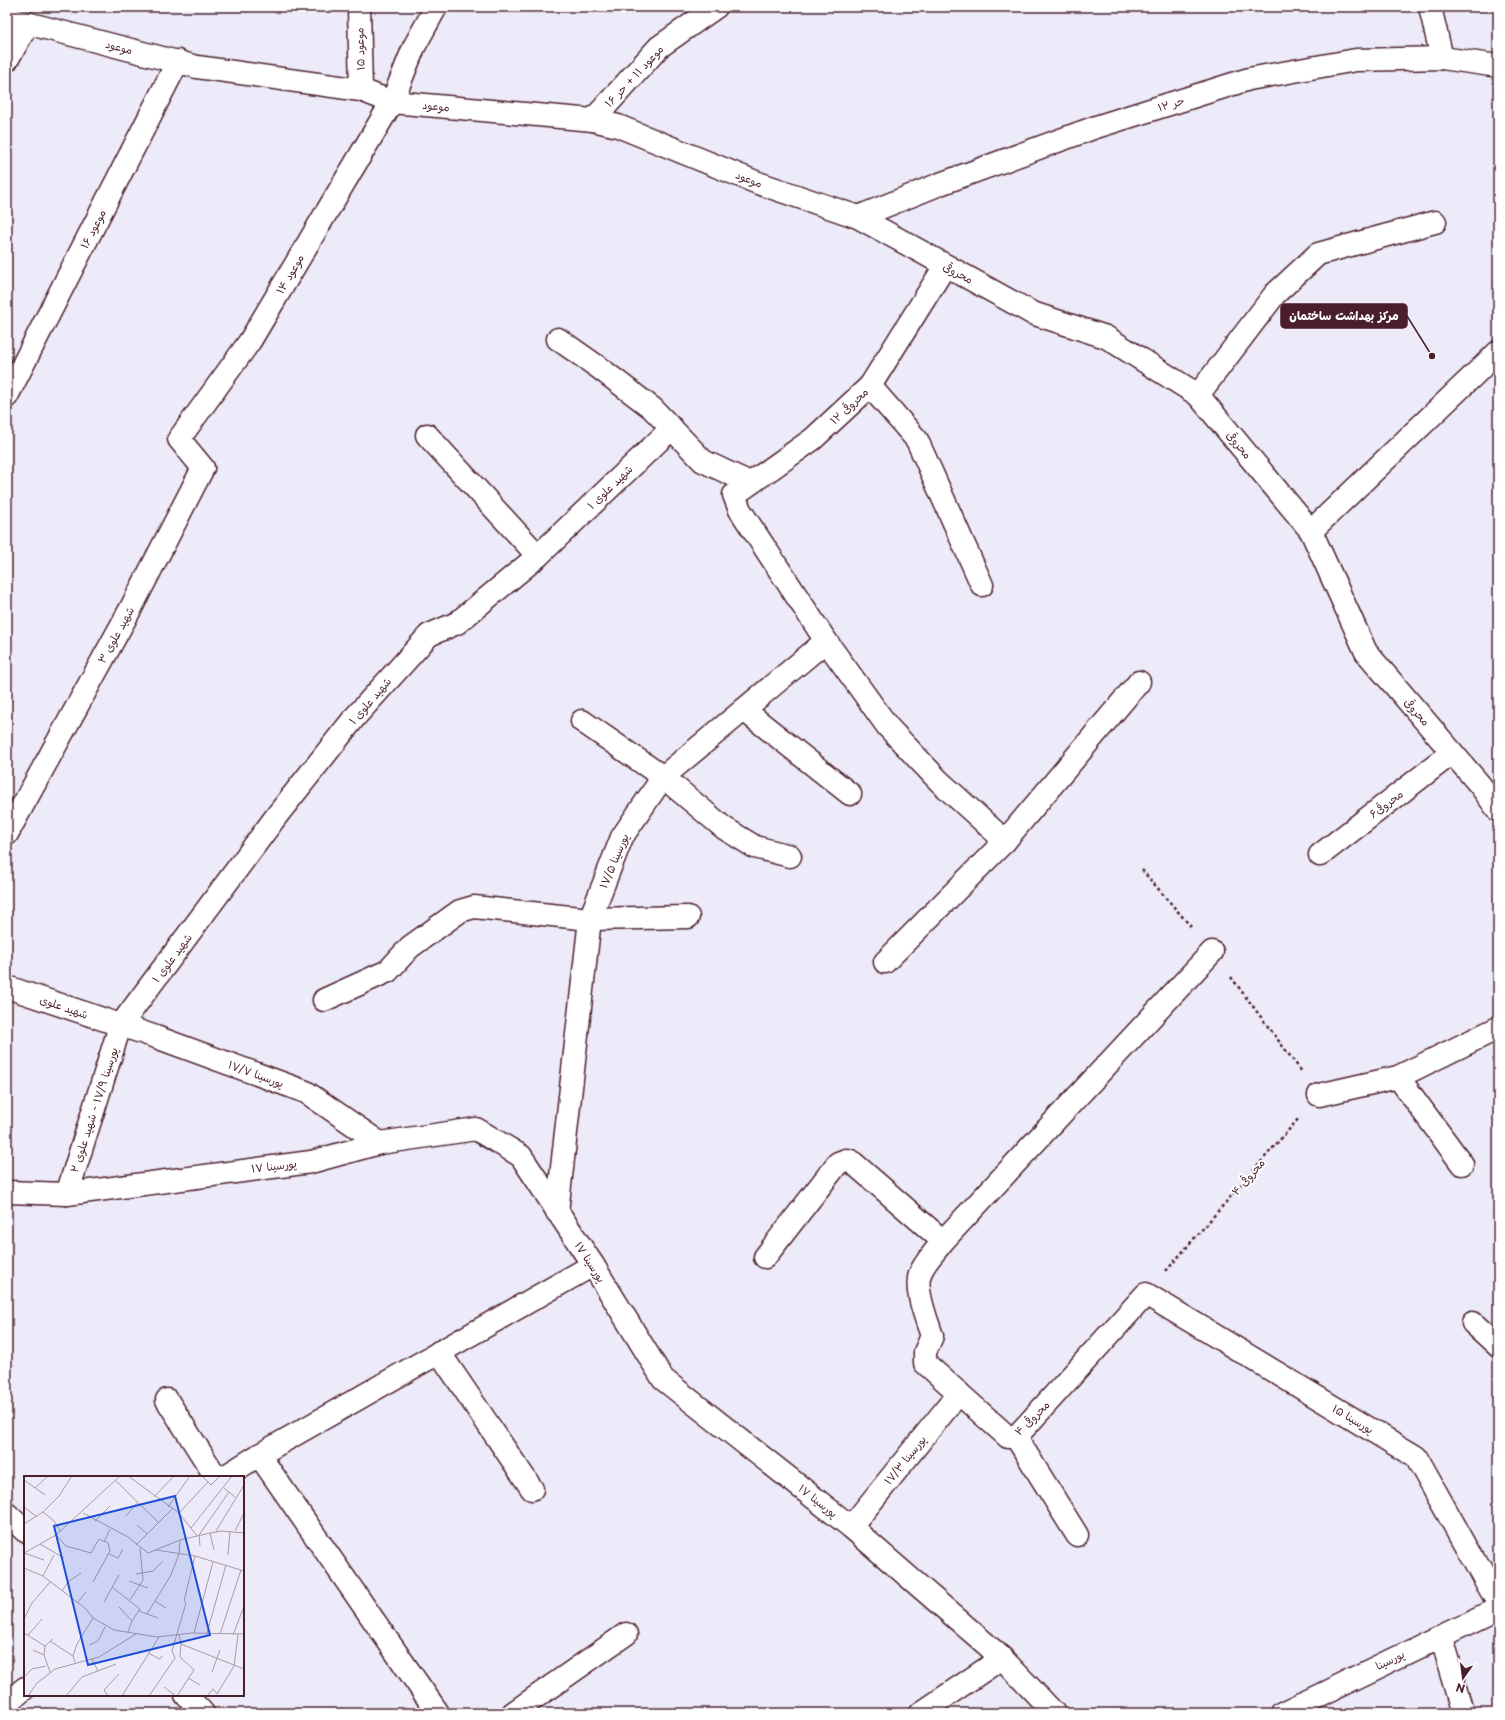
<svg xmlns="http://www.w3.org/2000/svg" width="1505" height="1720" font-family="'Playpen Sans','Playpen Sans Arabic',sans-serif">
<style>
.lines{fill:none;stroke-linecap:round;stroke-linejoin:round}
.minor-casing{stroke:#4a1f2b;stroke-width:25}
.tertiary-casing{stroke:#4a1f2b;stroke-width:25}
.path{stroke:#4a1f2b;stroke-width:2.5;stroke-dasharray:3 3;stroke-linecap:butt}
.minor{stroke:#fff;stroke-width:22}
.tertiary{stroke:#fff;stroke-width:22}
.labels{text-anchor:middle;stroke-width:4;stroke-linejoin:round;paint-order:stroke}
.street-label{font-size:11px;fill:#4a1f2b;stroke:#fff}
.inset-road{fill:none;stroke:#ac99a7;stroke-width:1}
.view{fill:#1d4ed8;fill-opacity:0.15;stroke:#1d4ed8;stroke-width:2}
.inset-edge{fill:none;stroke:#4a1f2b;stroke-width:2}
.leader{fill:none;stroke:#4a1f2b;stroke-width:1.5}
.callout-dot{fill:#4a1f2b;stroke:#fff;stroke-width:1.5}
.callout{fill:#4a1f2b;stroke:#4a1f2b;stroke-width:1.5}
.callout-label{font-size:12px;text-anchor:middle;font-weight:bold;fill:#fff}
</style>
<rect width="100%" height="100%" fill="#edeaf9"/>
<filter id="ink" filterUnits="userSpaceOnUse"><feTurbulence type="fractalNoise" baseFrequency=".025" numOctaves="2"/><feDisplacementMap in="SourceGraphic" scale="8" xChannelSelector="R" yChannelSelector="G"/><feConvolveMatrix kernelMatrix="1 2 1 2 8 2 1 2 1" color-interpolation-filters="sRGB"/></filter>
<g filter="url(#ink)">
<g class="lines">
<defs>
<g id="minor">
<polyline points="359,7 361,90"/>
<polyline points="1430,7 1442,58"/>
<polyline points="7,18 197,67 361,90 392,102 593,120 618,126 758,183 858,217 1032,313 1106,337 1198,395 1311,531 1366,652 1480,785 1498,810"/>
<polyline points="7,60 28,24"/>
<polyline points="593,120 659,47 716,7"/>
<polyline points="858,217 940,184 1096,127 1249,79 1356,60 1442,58 1498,66"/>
<polyline points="945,266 870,386 813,439 734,495 740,510 826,641 888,727 939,781 1005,841"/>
<polyline points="558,339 598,367 652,408 703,461 750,483"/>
<polyline points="870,386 917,440 982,585"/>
<polyline points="1198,395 1275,294 1318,254 1435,222"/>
<polyline points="7,396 178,61"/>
<polyline points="427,435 538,556"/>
<polyline points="1311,531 1498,352"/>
<polyline points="744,710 850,794"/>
<polyline points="582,721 663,777 724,828 755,847 790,856"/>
<polyline points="7,834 131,608 203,468 179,439 250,341 392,102 414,47 436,7"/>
<polyline points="1320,855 1452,753"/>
<path d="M1212,952L943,1241C936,1251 924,1262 920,1274C914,1290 927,1320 932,1336L925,1352V1363L1008,1437H1016L1146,1294L1416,1457L1498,1603"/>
<polyline points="885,962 1005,841 1139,682"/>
<polyline points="7,987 156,1037 306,1092 380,1143"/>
<polyline points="324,1000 388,971 410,947 460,911 474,907 590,919 688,917"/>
<polyline points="1398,1077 1462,1164"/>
<polyline points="1319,1095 1398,1077 1498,1028"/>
<polyline points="67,1194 120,1026 278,814 355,717 429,635 457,623 538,556 672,428"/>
<polyline points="557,1212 590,919 622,837 663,777 826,641"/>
<polyline points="765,1257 838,1163 846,1160 851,1161 943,1241"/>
<polyline points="1473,1323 1498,1346"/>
<polyline points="439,1352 532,1489"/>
<polyline points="167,1400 216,1477"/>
<polyline points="1016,1437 1077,1535"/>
<polyline points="259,1455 438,1713"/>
<polyline points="224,1477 259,1455 593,1265"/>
<polyline points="7,1514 25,1531"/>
<polyline points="851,1527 959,1393"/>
<polyline points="1440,1636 1463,1713"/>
<polyline points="186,1695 203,1713"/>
<polyline points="7,1703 25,1688"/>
<polyline points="513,1713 626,1634"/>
<polyline points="921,1713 1002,1658"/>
</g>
<g id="tertiary">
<polyline points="7,1192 67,1194 311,1162 380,1143 476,1129 521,1156 593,1265 663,1379 851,1527 1002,1658 1054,1713"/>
<polyline points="1283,1713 1498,1609"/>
</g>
</defs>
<!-- minor casing -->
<use href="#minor" class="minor-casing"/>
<!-- tertiary casing -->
<use href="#tertiary" class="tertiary-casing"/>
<!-- path -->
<g class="path">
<polyline points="1142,870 1193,929"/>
<polyline points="1231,977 1302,1072"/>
<polyline points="1166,1271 1299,1118"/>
</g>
<!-- minor -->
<use href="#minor" class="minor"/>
<!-- tertiary -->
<use href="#tertiary" class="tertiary"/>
</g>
</g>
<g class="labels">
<!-- street labels -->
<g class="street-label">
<text transform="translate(119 47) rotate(14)" y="4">موعود</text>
<text transform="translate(360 49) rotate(-92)" y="4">موعود ۱۵</text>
<text transform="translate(634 76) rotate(-47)" y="4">موعود ۱۱ + حر ۱۶</text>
<text transform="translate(1171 104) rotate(-17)" y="4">حر ۱۲</text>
<text transform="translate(436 106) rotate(5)" y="4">موعود</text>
<text transform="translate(749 179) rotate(21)" y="4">موعود</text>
<text transform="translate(93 229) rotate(-63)" y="4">موعود ۱۶</text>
<text transform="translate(958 273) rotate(28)" y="4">محروقی</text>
<text transform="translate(290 274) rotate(-60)" y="4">موعود ۱۴</text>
<text transform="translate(849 406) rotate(-43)" y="4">محروقی ۱۲</text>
<text transform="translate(1239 445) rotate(50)" y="4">محروقی</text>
<text transform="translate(610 487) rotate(-44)" y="4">شهید علوی ۱</text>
<text transform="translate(116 635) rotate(-61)" y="4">شهید علوی ۳</text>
<text transform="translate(370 701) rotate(-49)" y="4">شهید علوی ۱</text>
<text transform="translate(1417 712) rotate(49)" y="4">محروقی</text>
<text transform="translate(1386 804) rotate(-37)" y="4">محروقی۶</text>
<text transform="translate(614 861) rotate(-67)" y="4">پورسینا ۱۷/۵</text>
<text transform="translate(172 958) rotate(-53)" y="4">شهید علوی ۱</text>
<text transform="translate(64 1007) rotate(19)" y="4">شهید علوی</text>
<text transform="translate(256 1074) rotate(20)" y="4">پورسینا ۱۷/۷</text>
<text transform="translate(94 1110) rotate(-72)" y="4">پورسینا ۱۷/۹ - شهید علوی ۲</text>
<text transform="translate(274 1166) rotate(-7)" y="4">پورسینا ۱۷</text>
<text transform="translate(1248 1177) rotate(-49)" y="4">محروقی ۴</text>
<text transform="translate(590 1262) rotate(57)" y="4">پورسینا ۱۷</text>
<text transform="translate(1032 1418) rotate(-45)" y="4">محروقی ۴</text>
<text transform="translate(1353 1419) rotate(31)" y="4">پورسینا ۱۵</text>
<text transform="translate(905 1460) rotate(-51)" y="4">پورسینا ۱۷/۳</text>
<text transform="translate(818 1501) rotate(38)" y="4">پورسینا ۱۷</text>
<text transform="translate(1390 1660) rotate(-26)" y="4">پورسینا</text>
</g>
</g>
<!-- overview -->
<g transform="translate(24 1476)">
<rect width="220" height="220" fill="#edeaf9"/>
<path class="inset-road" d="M104,0L155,37L173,60M178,0L187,9L196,0M0,4L21,19M92,5L135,47M11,12L24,0M200,12L211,21M130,21L150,0M0,31L13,41M144,31L166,0M19,36L30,45L37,56M59,37L104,61L124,77L156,64L186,57L198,55L220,57M155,37L184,6M102,40L113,27M71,45L86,30M0,48L19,36L35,20L48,0M113,49L123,58M167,52L208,0M192,55L220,9M211,55L220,37M186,57L190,74M32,59L42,70L67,77L75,63L84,67L86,75L69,106M80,66L86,53M16,68L40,82M112,69L148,33M176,70L175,59L205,16M132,74L171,80L220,95M0,77L32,59L96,0M0,77L20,84M85,78L94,82L99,73M204,79L206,55M0,92L19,100L62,133L69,142L90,154L133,161L168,157L220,158M112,98L129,95L139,85M19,100L30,79M105,105L124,112M88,111L116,133L108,145L104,156M38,115L44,106L57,97M106,124L119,104L116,72M131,125L142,132M80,126L95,99M53,127L62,116M95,131L108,145M115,135L134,142M123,138L147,99L155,78L156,64M0,143L8,127L27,105M0,157L21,170M170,157L189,86M183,157L202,89M196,158L217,94M4,159L18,143M209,159L220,130M26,165L49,180M157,168L220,193M65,169L74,165L81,151M9,174L20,179M124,177L136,183L138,180M68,183L74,195M51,186L49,180L53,168L69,142M26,196L20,179L21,170L29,163M188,196L196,174M0,201L8,193L22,190M164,202L176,209M140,211L152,220M4,220L13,207L31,193L75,181L112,158M42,220L58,201L92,188M84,220L80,214L95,198M98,220L135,161M125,220L151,182L148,175L162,127L160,125L171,80M153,220L170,194L156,181L157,168L155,159M183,220L189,213L193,218L210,190L214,159"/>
<path class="view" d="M151,20L186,159L64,189L30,50Z"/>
<rect width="220" height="220" class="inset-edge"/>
</g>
<!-- callouts -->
<path class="leader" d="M1432 356L1407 316"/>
<circle class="callout-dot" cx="1432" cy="356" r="4"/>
<rect class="callout" x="1281" y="304" width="126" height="24" rx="4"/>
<g class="callout-label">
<text x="1344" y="320">مرکز بهداشت ساختمان</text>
</g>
<!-- margin -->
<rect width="1505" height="1720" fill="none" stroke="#fff" stroke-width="24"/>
<rect x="12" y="12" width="1481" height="1696" fill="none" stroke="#4a1f2b" stroke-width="1.5" filter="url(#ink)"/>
<!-- north arrow -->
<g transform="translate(1463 1678) rotate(194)" stroke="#ffffff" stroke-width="3" paint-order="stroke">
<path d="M0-3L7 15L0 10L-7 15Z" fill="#4a1f2b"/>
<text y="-6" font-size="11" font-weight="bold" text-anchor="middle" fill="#4a1f2b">N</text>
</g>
</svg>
